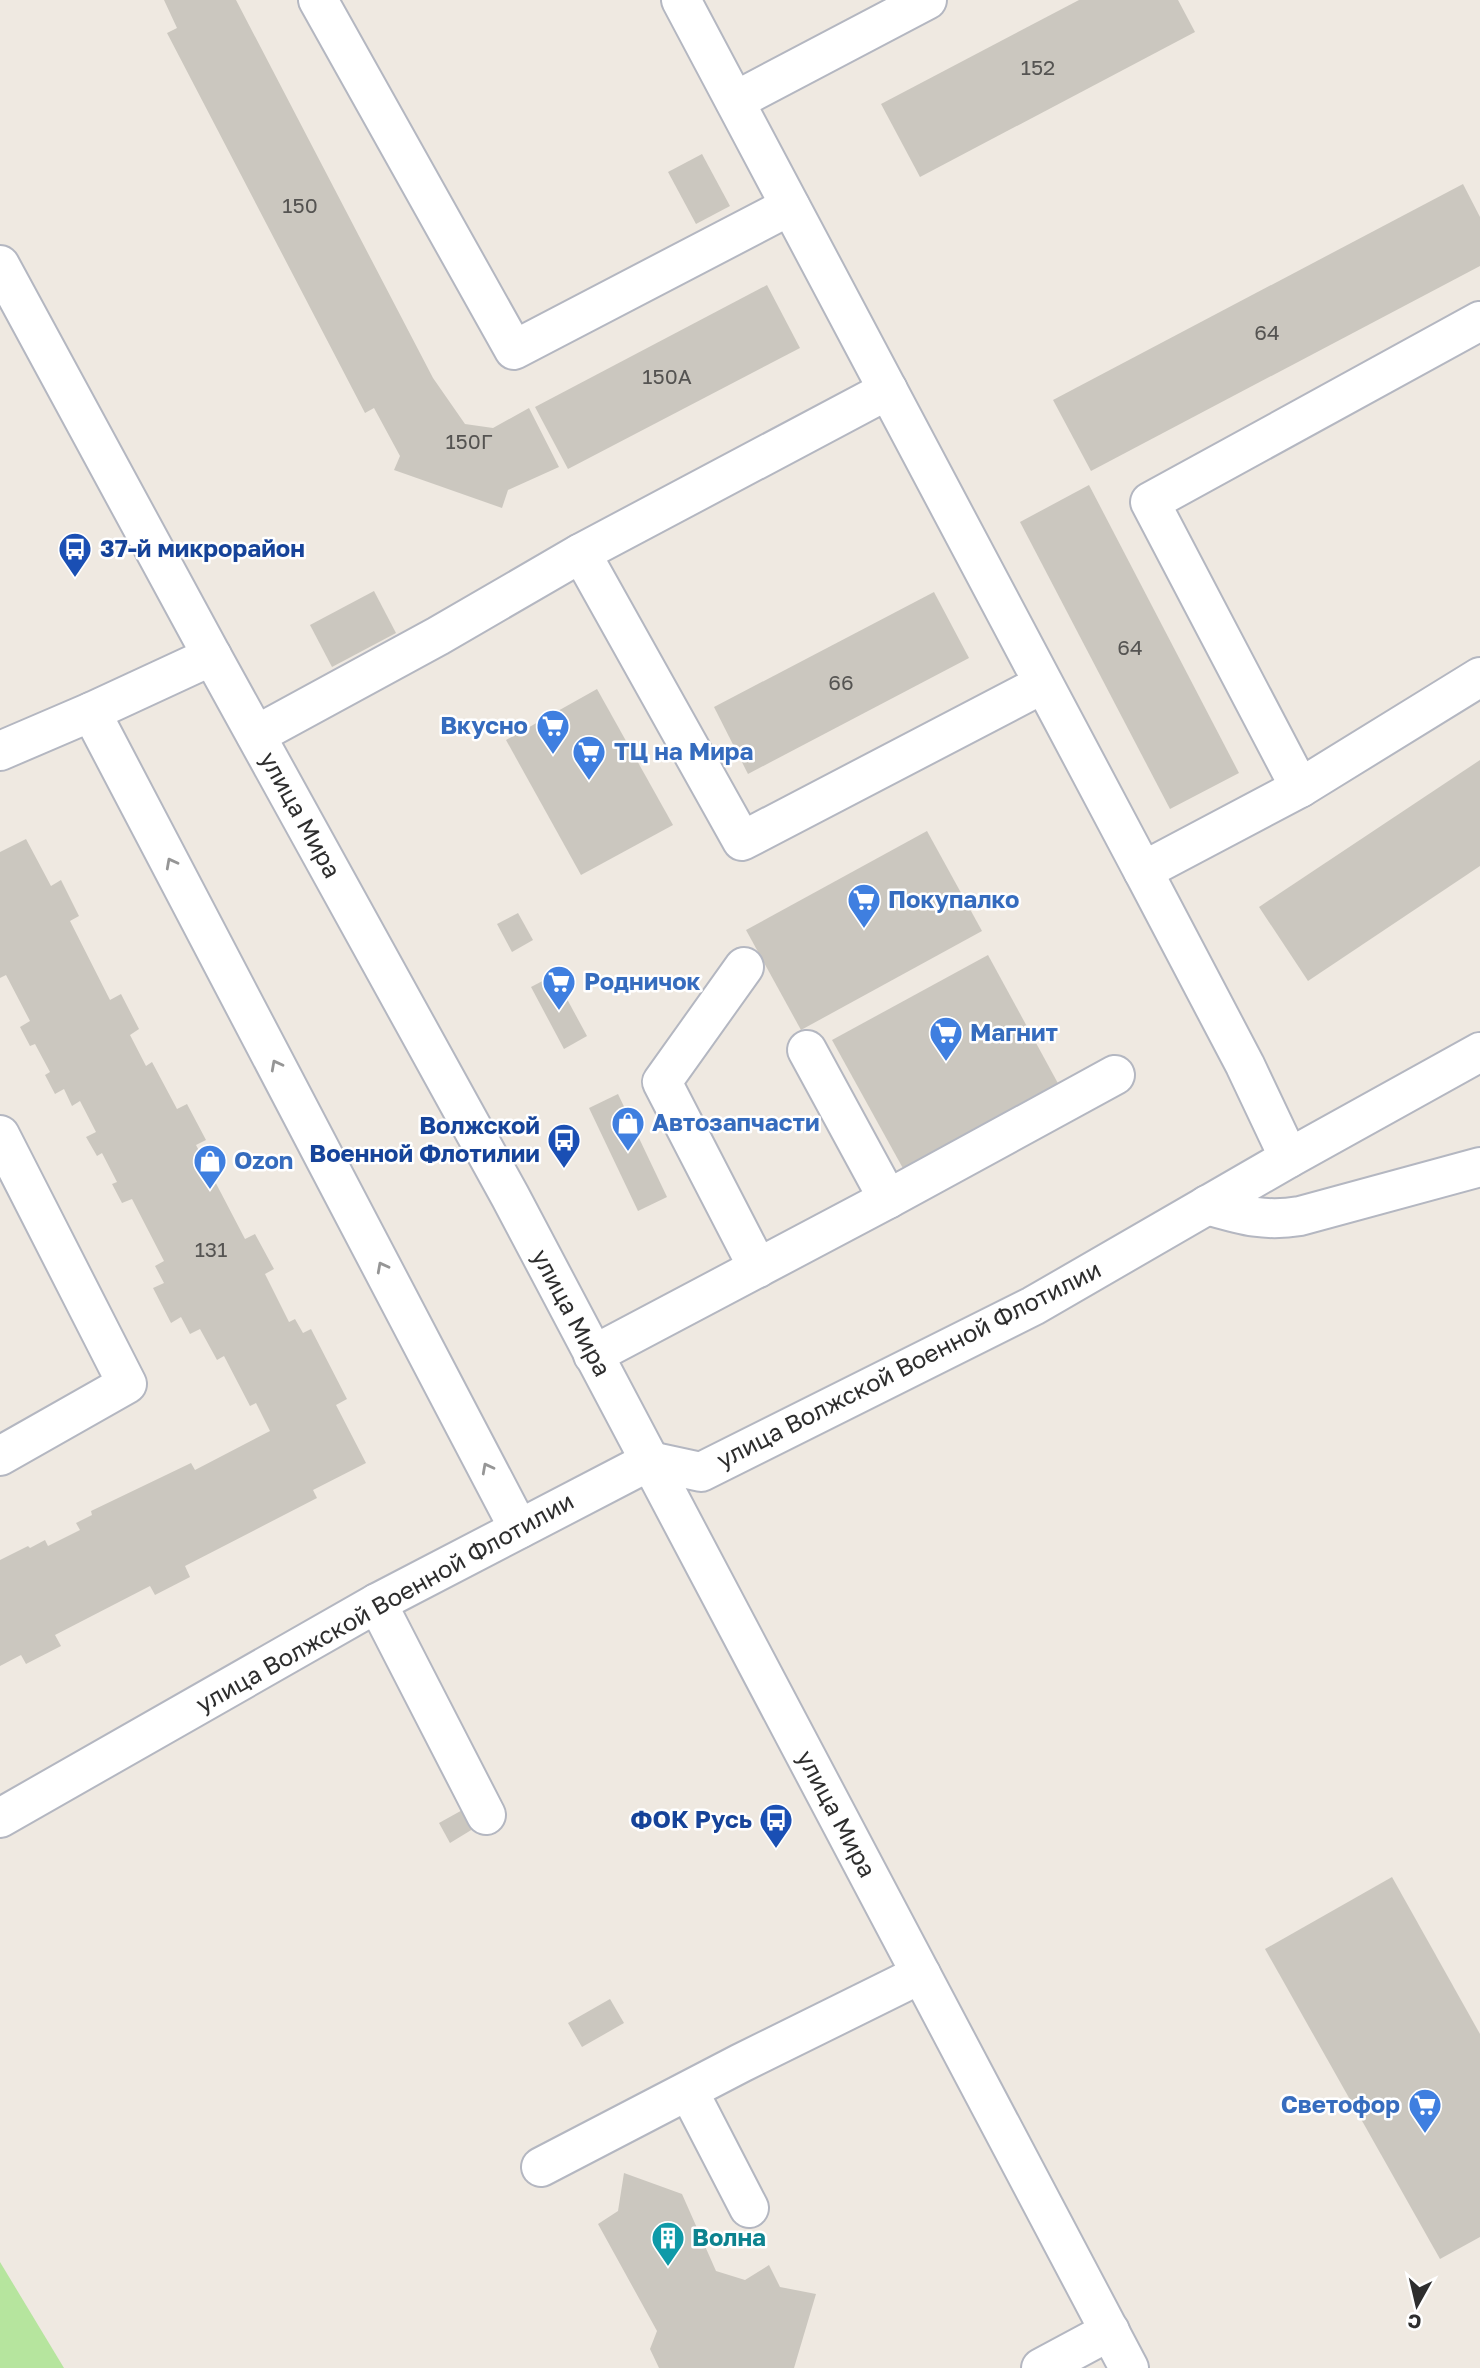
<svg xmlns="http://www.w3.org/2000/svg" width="1480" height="2368" font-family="'Golos Text',sans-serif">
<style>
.green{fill:#b6e59e}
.building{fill:#cbc7bf}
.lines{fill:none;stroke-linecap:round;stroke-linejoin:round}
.minor-casing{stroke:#b4b7c1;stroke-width:42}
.minor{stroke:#fff;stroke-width:38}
.oneway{stroke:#969696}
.labels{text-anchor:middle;stroke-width:5;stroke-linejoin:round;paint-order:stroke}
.number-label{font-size:21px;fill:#555452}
.transit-label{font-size:24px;font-weight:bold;fill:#164399;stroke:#fff;text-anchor:end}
.shop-label{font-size:24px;font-weight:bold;fill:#366cbe;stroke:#fff;text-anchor:start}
.street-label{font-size:24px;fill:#2e2e2e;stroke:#fff}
.culture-label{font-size:24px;font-weight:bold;fill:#0d838f;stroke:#fff;text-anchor:start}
</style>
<rect width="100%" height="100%" fill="#efe9e1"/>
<!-- green -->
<polygon class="green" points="0,2262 64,2368 0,2368"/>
<!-- building -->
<g class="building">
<polygon points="164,0 236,0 433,378 465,424 493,428 529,408 559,467 508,490 502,508 394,470 400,456 374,408 365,413 167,33 177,28"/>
<polygon points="1079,0 1178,0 1195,32 920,177 881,104"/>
<polygon points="702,154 730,206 696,224 668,172"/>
<polygon points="1463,184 1480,217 1480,266 1091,471 1053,400"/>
<polygon points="767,285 800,348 568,469 535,407"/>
<polygon points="1089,485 1239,773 1170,809 1020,522"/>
<polygon points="374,591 396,633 332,667 310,625"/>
<polygon points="934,592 969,658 748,774 714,707"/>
<polygon points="597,689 673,825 581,875 506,740"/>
<polygon points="1480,760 1480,866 1308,981 1259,907"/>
<polygon points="927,831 982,931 801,1030 746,930"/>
<polygon points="26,839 51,886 61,880 79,916 70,921 110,1000 121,994 139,1029 130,1035 146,1066 152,1062 177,1109 187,1104 206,1140 196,1145 245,1239 255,1234 274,1269 265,1274 289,1322 295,1319 303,1333 311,1329 347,1399 336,1405 366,1463 313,1490 317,1498 185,1566 190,1577 155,1595 150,1586 55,1635 61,1646 26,1664 21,1655 0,1666 0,1560 28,1546 30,1548 45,1540 48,1546 80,1530 76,1523 92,1515 91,1511 191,1463 195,1470 270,1431 256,1403 250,1406 224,1356 217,1360 200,1329 190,1334 181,1317 171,1323 153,1288 164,1283 155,1266 164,1261 132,1199 122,1203 112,1184 117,1182 102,1153 97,1156 86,1137 96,1132 80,1101 72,1106 64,1089 55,1094 45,1075 50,1072 35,1044 30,1046 20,1027 30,1021 6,975 0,978 0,852"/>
<polygon points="518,913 533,940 512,952 497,924"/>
<polygon points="988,955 1060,1087 905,1172 832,1040"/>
<polygon points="554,975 587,1036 564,1049 531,987"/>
<polygon points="618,1094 667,1197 638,1211 589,1108"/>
<polygon points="475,1803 486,1821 450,1843 439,1823"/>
<polygon points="1392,1877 1480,2034 1480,2237 1440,2259 1265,1949"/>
<polygon points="610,1999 624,2023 582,2047 568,2023"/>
<polygon points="624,2173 682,2194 716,2271 745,2280 769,2265 780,2287 816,2294 794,2368 659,2368 650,2349 657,2331 598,2224 618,2211"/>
</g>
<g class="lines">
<defs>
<g id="minor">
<polyline points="318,0 514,350 790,206"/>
<polyline points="681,0 1143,871 1300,788 1150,502 1480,321"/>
<polyline points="735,101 927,0"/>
<polyline points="0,265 212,656 510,1196 1129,2368"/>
<polyline points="581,553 742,841 1043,684"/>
<polyline points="91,712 519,1529"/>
<polyline points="256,735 438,636 581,553 888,390"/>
<polyline points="0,751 91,712 212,656"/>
<polyline points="1300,788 1480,677"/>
<polyline points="1143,871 1245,1065 1289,1158"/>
<polyline points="744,967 662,1082 758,1268"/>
<polyline points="807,1050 888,1199"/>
<polyline points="0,1135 127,1384 0,1456"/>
<path d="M1207,1205C1242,1215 1264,1222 1300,1216L1480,1167"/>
<polyline points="593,1355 888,1199 1115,1075"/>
<polyline points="377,1603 486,1815"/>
<polyline points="0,1818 377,1603 650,1461 701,1472 1033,1306 1289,1158 1480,1052"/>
<polyline points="689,2092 749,2208"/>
<polyline points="541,2167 741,2063 921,1974"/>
<polyline points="1041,2368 1110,2331"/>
</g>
</defs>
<!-- minor casing -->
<use href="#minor" class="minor-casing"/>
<!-- minor -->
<use href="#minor" class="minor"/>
</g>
<!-- one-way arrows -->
<defs><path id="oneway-chevron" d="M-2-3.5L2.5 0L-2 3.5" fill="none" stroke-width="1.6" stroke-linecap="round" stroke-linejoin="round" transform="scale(1.75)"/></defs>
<g class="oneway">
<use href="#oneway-chevron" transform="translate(171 863) rotate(-118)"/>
<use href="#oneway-chevron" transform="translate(276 1065) rotate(-118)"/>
<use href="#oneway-chevron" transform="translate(382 1267) rotate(-118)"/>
<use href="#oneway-chevron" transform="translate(487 1468) rotate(-118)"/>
</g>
<!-- icons -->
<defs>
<symbol id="bus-pin" viewBox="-11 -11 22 30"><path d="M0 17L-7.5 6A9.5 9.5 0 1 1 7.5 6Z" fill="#1a4fb4" stroke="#fff"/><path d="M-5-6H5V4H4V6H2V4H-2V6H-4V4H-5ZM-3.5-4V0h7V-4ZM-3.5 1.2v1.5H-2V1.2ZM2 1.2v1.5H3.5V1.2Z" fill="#fff"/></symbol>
<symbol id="supermarket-pin" viewBox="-11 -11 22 30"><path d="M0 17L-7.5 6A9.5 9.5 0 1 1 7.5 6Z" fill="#3f7fe0" stroke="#fff"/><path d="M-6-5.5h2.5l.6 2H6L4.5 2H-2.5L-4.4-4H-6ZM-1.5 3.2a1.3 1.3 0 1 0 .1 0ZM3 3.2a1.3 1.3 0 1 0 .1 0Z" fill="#fff"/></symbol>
<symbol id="shop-pin" viewBox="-11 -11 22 30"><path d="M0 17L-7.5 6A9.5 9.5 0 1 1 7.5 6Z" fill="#3f7fe0" stroke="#fff"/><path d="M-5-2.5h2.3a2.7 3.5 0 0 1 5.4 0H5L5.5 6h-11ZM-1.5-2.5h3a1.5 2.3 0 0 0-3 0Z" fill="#fff"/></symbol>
<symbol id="building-pin" viewBox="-11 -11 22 30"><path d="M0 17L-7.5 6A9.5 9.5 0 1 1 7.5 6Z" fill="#0f9aa8" stroke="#fff"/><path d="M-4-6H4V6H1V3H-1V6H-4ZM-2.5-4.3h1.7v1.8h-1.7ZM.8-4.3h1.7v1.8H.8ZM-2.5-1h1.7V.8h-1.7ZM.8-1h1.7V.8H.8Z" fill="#fff"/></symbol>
</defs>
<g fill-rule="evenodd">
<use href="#bus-pin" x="56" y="530" width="38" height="52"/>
<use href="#supermarket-pin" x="534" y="707" width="38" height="52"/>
<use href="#supermarket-pin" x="570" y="733" width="38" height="52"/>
<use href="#supermarket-pin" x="845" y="881" width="38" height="52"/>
<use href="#supermarket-pin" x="540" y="963" width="38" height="52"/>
<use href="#supermarket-pin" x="927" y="1014" width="38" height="52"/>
<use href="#shop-pin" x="609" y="1104" width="38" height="52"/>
<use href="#bus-pin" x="545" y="1121" width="38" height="52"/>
<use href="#shop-pin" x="191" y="1142" width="38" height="52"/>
<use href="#bus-pin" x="757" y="1801" width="38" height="52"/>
<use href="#supermarket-pin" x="1406" y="2086" width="38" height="52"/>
<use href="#building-pin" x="649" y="2219" width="38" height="52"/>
</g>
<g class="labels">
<!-- number labels -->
<g class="number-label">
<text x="1038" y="75">152</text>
<text x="300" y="213">150</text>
<text x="1267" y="340">64</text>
<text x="667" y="384">150А</text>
<text x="469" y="449">150Г</text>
<text x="1130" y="655">64</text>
<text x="841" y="690">66</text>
<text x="211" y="1257">131</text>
</g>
<!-- transit labels -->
<g class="transit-label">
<text x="100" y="557" text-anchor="start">37-й микрорайон</text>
<text x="540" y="1134">Волжской<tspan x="540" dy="28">Военной Флотилии</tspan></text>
<text x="752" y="1828">ФОК Русь</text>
</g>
<!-- shop labels -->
<g class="shop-label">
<text x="528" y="734" text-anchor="end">Вкусно</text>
<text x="614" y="760">ТЦ на Мира</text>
<text x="888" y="908">Покупалко</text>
<text x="584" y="990">Родничок</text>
<text x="970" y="1041">Магнит</text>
<text x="652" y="1131">Автозапчасти</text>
<text x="234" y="1169">Ozon</text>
<text x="1400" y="2113" text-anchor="end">Светофор</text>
</g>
<!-- street labels -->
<g class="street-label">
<text transform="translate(300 815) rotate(61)" y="8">улица Мира</text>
<text transform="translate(571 1313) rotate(62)" y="8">улица Мира</text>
<text transform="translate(909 1365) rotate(-27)" y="8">улица Волжской Военной Флотилии</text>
<text transform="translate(385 1603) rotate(-29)" y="8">улица Волжской Военной Флотилии</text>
<text transform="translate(836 1814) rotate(62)" y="8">улица Мира</text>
</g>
<!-- culture labels -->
<g class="culture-label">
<text x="692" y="2246">Волна</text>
</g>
</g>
<!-- north arrow -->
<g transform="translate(1417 2305) rotate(188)" stroke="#ffffff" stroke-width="5" paint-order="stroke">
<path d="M0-5L12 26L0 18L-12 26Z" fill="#2e2e2e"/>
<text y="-10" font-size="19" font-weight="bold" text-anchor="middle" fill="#2e2e2e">С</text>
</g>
</svg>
